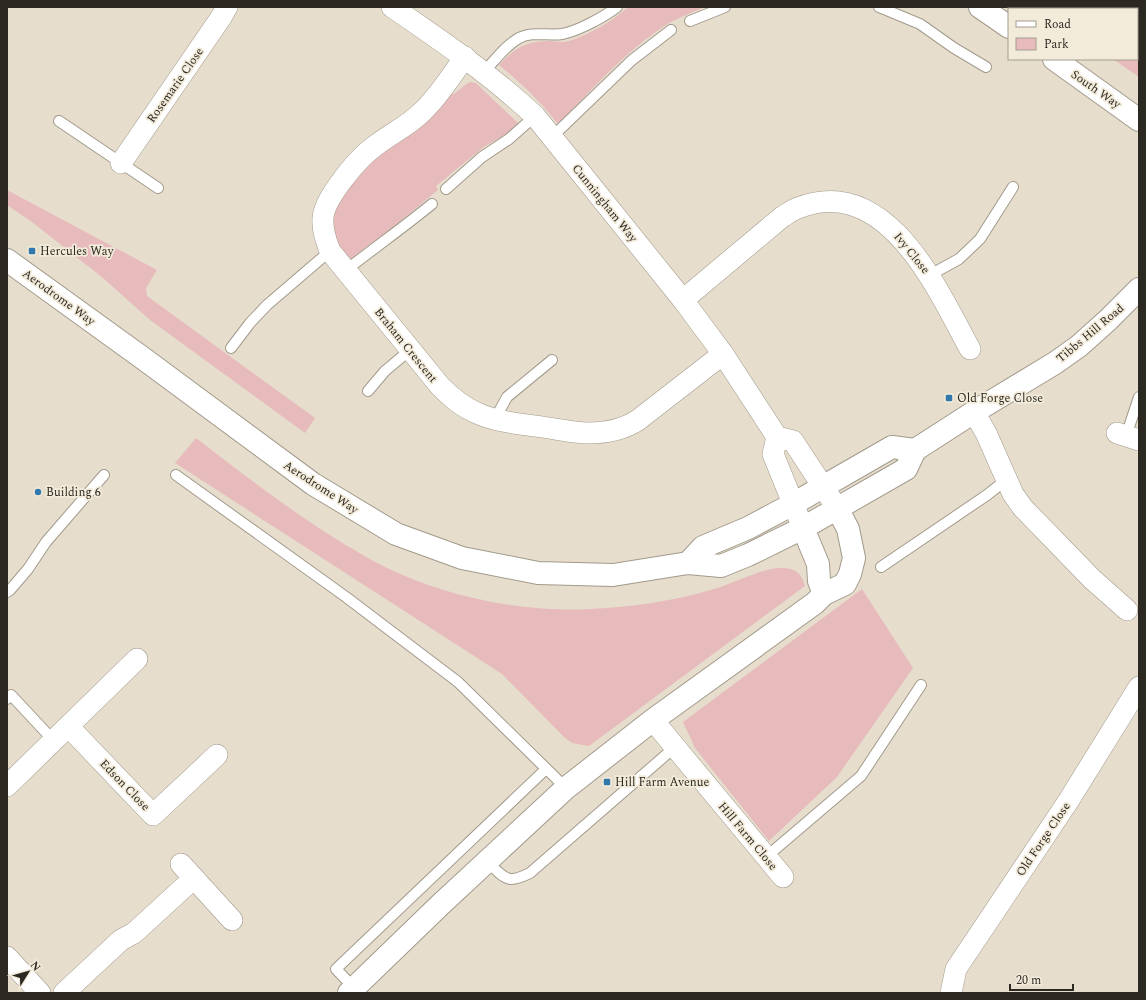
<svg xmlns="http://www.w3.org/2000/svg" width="1146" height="1000" font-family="Spectral,serif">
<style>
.green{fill:#e7bbbb}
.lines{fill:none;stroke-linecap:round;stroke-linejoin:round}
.service-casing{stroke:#a29a8b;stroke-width:12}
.minor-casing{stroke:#a29a8b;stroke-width:22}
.tertiary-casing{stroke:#a29a8b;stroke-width:24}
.service{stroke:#fff;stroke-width:10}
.minor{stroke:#fff;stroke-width:21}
.tertiary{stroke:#fff;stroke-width:22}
.poi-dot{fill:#3178ad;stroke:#f3ebda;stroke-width:1.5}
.labels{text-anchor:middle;stroke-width:3.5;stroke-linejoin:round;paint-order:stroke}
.street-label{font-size:12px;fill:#2c2822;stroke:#f3ebda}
.poi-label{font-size:12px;fill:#2c2822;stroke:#f3ebda;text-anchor:start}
</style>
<rect width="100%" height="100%" fill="#e6ddcd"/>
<!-- green -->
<g class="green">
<path d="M628,7H705C693,12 680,17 669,23C626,50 593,89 558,124C540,101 522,84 499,65C515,49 523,42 547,41C554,41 562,43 569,41C591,34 611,22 628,7Z"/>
<polygon points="1040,7 1139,7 1139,77 1113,59 1137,59 1137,9 1043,9"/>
<polygon points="470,82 476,83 519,124 500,138 485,146 436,186 438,190 393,227 349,260 334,242 332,215 349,185 364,165 450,93 454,94 465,85"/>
<polygon points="7,190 157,270 146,288 147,296 315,418 305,433 150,320 103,278 32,222 7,205"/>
<path d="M196,438C244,475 292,512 344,544C355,550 367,558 379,564C442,596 520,613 591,609C633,607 674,601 714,589C732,584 764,567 781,568C796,568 801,573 805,586L589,746L572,743L564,737L502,674L175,463Z"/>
<polygon points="862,589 913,668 837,777 769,841 695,748 683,722"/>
</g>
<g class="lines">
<defs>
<g id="service">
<polyline points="879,7 920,24 954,48 986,67"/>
<polyline points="690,21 725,7"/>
<path d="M484,72C495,60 505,46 519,38C532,31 548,36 562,34C578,31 604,17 617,7"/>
<polyline points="59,121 158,188"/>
<polyline points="552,137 632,60 671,30"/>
<polyline points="446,189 482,157 509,139 535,116"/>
<path d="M345,271C374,248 404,227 432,204"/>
<polyline points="930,275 959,259 980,239 1013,187"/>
<polyline points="231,348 250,323 267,305 330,251"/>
<polyline points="368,391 385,371 410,350"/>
<polyline points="495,419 507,397 552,360"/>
<polyline points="1126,436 1139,397"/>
<polyline points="176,475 346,597 458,682 566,788"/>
<polyline points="881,567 987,495 1006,480"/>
<polyline points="7,592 10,590 28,569 46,542 104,475"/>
<polyline points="7,699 11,695 54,741"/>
<polyline points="766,857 861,776 921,685"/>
<path d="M487,862C506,878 506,885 530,873L675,747"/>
<polyline points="354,988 336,969 546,769"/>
</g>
<g id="minor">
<path d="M392,7C442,41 491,75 535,116L683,300L723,354L777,437L793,441L837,508"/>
<path d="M465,57C451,76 439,96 422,112C408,126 390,134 375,146C359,157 323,199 323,219C322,230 326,241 330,251L440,386C451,397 462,407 477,413C498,423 525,424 549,428C561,430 575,433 588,433C607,433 623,430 638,420L723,354"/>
<polyline points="121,163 222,16 227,7"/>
<path d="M683,300L782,217C787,214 792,210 798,208C887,173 937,289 970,349"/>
<polyline points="974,412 986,433 1013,494 1023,508 1092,579 1127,610"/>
<polyline points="1117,433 1139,440"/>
<polyline points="777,437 773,454 803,528"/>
<polyline points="653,720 675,747 783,877"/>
<polyline points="69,727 153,815 217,755"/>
<polyline points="7,786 137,659"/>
<polyline points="181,864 232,920"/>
<polyline points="7,957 40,993"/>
<polyline points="64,993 121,940 134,933 194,878"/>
<polyline points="951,993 956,969 1069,800 1139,687"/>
</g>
<g id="tertiary">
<polyline points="980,7 1009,27"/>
<polyline points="1054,59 1139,120"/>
<polyline points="7,260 144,359 313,484 396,534 462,558 538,573 613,575 688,563 721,566 748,555 803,528 906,469 915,450 974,412 1055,363 1079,346 1108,320 1139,289"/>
<polyline points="803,528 818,564 819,581 824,594"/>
<polyline points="688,563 703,547 748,528 793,504 892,447 915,450"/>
<polyline points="349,993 440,905 566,788 653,720 815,603 824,594 845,584 850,574 854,558 848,529 837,508"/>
</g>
</defs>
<!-- service casing -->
<use href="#service" class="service-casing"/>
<!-- minor casing -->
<use href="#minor" class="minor-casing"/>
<!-- tertiary casing -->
<use href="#tertiary" class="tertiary-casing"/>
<!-- service -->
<use href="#service" class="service"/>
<!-- minor -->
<use href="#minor" class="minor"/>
<!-- tertiary -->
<use href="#tertiary" class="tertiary"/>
</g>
<!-- markers -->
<g class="poi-dot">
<rect x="28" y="247" width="8" height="8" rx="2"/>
<rect x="945" y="394" width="8" height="8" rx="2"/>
<circle cx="38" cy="492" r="4"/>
<rect x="603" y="778" width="8" height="8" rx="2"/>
</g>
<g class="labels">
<!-- street labels -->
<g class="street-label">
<text transform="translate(175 85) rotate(-55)" y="4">Rosemarie Close</text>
<text transform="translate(1096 89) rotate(35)" y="4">South Way</text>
<text transform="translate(605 203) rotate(51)" y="4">Cunningham Way</text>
<text transform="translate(912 253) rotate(51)" y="4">Ivy Close</text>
<text transform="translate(59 297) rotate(36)" y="4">Aerodrome Way</text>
<text transform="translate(1090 333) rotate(-40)" y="4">Tibbs Hill Road</text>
<text transform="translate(406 345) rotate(51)" y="4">Braham Crescent</text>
<text transform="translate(321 487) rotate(33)" y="4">Aerodrome Way</text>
<text transform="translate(125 785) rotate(46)" y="4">Edson Close</text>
<text transform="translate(748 836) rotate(50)" y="4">Hill Farm Close</text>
<text transform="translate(1043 839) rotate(-56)" y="4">Old Forge Close</text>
</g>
<!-- poi labels -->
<g class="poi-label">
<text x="40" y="255">Hercules Way</text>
<text x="957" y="402">Old Forge Close</text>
<text x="46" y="496">Building 6</text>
<text x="615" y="786">Hill Farm Avenue</text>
</g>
</g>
<!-- border -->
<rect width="1146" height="1000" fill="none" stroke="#2c2822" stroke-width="16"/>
<!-- legend -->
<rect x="1008" y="8" width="130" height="52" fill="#f3ebda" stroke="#a39d90"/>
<rect x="1016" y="21" width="20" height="6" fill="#ffffff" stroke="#a39d90"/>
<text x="1044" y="28" font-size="12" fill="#2c2822">Road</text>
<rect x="1016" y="38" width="20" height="12" fill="#e7bbbb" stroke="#a39d90"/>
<text x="1044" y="48" font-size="12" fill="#2c2822">Park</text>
<!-- north arrow -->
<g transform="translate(28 972) rotate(53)" stroke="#f3ebda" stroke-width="3" paint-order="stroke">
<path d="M0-3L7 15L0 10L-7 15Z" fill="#2c2822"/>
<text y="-6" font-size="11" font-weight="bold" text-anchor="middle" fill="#2c2822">N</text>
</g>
<!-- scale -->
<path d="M1010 984v6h63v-6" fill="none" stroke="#2c2822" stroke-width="2"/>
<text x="1016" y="984" font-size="12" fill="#2c2822" stroke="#f3ebda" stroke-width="3" paint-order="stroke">20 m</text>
</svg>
